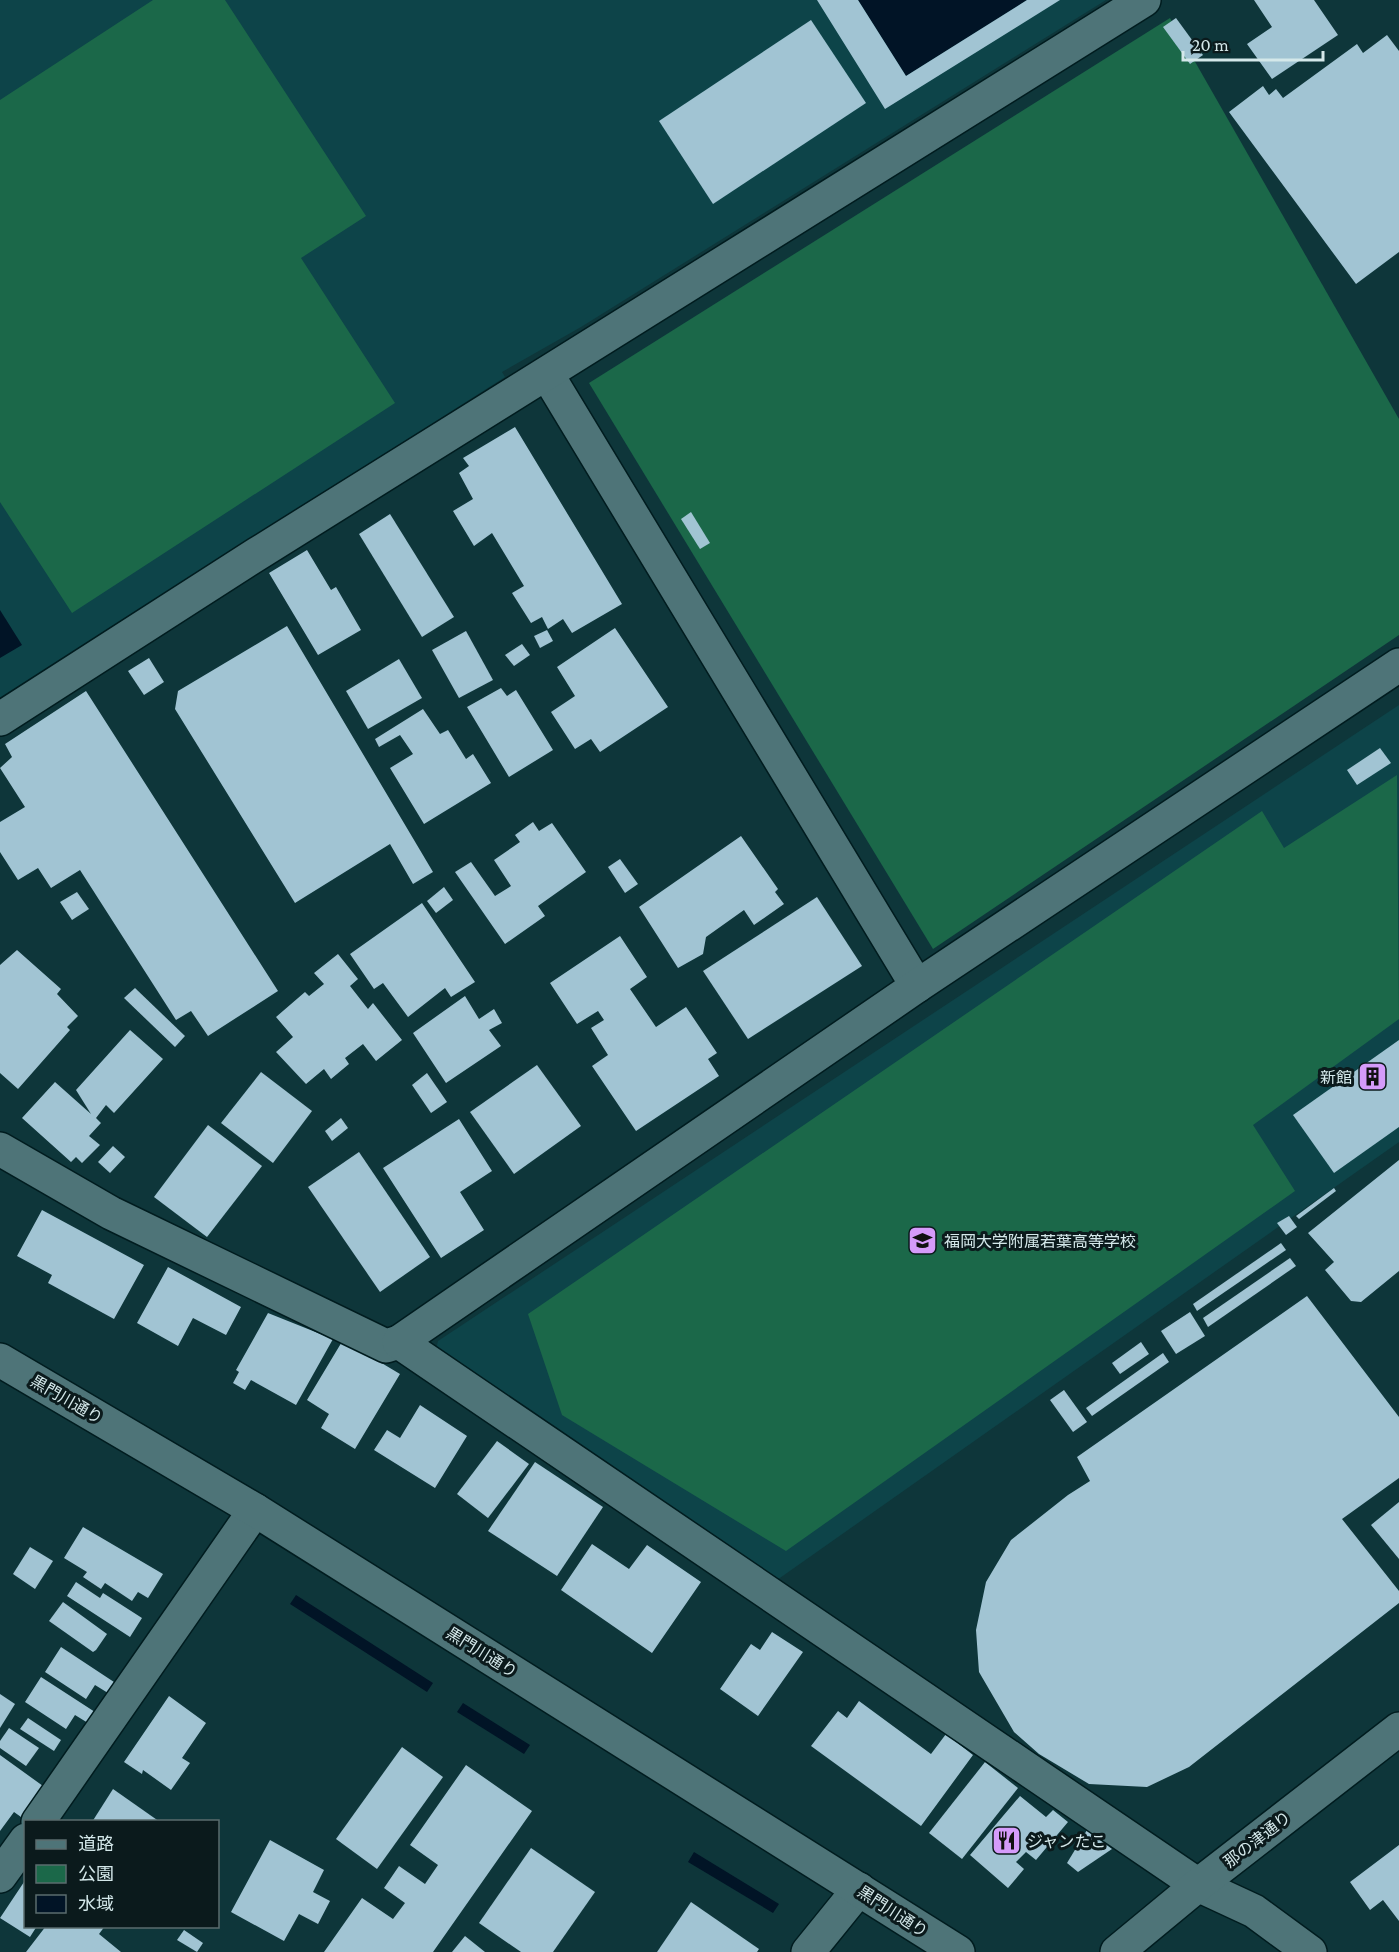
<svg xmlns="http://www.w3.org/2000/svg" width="1399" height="1952" font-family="'Crimson Pro','Noto Sans JP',serif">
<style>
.built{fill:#0d4449}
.green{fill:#1b6849}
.water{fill:#011426}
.building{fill:#a1c4d3}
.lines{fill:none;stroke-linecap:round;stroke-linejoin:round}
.minor-casing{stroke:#001c1f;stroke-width:36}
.tertiary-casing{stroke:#001c1f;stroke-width:36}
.minor{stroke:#4e7478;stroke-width:33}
.tertiary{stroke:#4e7478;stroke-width:33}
.labels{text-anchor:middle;stroke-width:6;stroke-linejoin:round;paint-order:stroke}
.poi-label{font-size:16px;fill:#d4e8ea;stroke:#0b1a1c;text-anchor:start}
.street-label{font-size:16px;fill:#d4e8ea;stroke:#0b1a1c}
</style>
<rect width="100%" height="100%" fill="#0e363a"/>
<!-- built -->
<g class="built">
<polygon points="0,0 1106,0 581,327 502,372 505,377 0,699"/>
<polygon points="1399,705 1399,1142 777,1580 436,1350 438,1341"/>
</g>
<!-- green -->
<g class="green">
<polygon points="153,0 225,0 366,216 301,258 395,403 72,613 0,502 0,100"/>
<polygon points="1170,18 1399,419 1399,635 933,949 589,383"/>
<polygon points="1397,775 1399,1019 1253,1125 1295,1191 786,1551 562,1415 528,1314 1262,811 1284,848"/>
</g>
<!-- water -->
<g class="water">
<polygon points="858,0 1027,0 906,76"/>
<polygon points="0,610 22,645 0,658"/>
<polygon points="296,1595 433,1683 427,1692 290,1604"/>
<polygon points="463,1703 530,1745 524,1754 457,1712"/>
<polygon points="694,1852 779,1904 773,1913 688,1862"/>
</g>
<!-- building -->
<g class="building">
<polygon points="817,0 858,0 906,76 1027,0 1060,0 885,109"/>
<polygon points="1254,0 1314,0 1338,35 1272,79 1247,44 1272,27"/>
<polygon points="1176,18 1203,55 1190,64 1163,27"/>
<polygon points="811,20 866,103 713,204 659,121"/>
<polygon points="1387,35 1399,51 1399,252 1356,284 1229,112 1263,86 1269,95 1276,89 1283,98 1357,44 1363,53"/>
<polygon points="515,427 622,604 572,633 563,619 548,629 542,617 531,623 512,593 524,586 492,533 474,546 453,511 473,499 459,473 469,466 463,458"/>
<polygon points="691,512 710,543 700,549 681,519"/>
<polygon points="390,514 454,617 422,637 359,534"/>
<polygon points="307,550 331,590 336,587 361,630 318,655 269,573"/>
<polygon points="287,626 433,872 413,884 390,844 295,903 175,709 178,691"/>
<polygon points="615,628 668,707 600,752 591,739 575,749 551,712 575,696 557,667"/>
<polygon points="547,630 553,641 540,648 534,636"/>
<polygon points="466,631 493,680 459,698 432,650"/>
<polygon points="522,644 530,655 514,666 505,655"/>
<polygon points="149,658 164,682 144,695 128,671"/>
<polygon points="399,659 422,698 368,729 346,691"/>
<polygon points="501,688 507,696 516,690 553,750 509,777 467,707"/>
<polygon points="86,691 278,991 208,1036 191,1011 176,1020 80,870 51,888 38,868 18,880 0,852 0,822 25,807 0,768 12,757 5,744"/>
<polygon points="423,709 440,734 448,730 466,759 473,754 491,783 424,824 390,768 413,754 400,735 379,747 375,739"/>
<polygon points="1380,748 1391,763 1357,785 1347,770"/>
<polygon points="533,822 539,831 552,823 586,872 538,906 545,916 505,944 455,872 471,862 495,896 511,886 494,860 520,842 515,835"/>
<polygon points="741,836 778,889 775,892 784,904 754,925 744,910 706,937 703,954 678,968 639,907"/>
<polygon points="620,859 638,884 625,893 608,867"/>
<polygon points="444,887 453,900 436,913 427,901"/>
<polygon points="77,892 89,909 72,920 60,902"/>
<polygon points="817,897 862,966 748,1039 703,971"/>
<polygon points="422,903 475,982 451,997 445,988 408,1017 383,983 374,989 350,954"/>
<polygon points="620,936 647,977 630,989 656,1027 686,1007 717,1053 708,1059 719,1076 636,1131 592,1066 608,1055 591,1028 604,1020 598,1011 577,1024 550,983"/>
<polygon points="17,950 61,989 57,994 78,1016 67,1027 70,1030 18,1089 0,1073 0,965"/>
<polygon points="338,954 358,979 350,986 368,1009 373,1003 402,1040 376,1061 363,1044 345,1058 349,1064 331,1079 324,1069 306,1084 276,1052 293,1037 276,1017 305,992 309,996 324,984 314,973"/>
<polygon points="135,988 185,1036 175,1047 124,998"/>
<polygon points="465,996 479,1019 494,1009 502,1023 489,1030 501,1046 446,1083 413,1033"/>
<polygon points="130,1030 163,1059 114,1113 106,1105 96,1118 101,1123 89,1136 100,1145 82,1163 76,1157 71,1162 22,1118 55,1082 91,1114 76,1090"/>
<polygon points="1399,1040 1399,1127 1334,1173 1293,1115"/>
<polygon points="537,1065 581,1126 514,1174 470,1112"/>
<polygon points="261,1072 312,1111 273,1163 221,1123"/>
<polygon points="427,1073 447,1102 431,1113 412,1085"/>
<polygon points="341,1118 348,1128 332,1141 325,1131"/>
<polygon points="459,1119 492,1171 460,1192 484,1230 441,1258 383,1168"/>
<polygon points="208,1125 262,1166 207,1237 154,1197"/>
<polygon points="113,1146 125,1157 110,1173 98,1162"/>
<polygon points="359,1152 430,1257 380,1292 308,1187"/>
<polygon points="1399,1160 1399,1271 1361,1302 1351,1301 1325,1270 1334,1262 1308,1233"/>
<polygon points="1334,1188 1336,1191 1299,1219 1296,1216"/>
<polygon points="42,1210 144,1265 114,1319 48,1283 52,1275 17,1256"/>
<polygon points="1289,1216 1297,1227 1286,1235 1277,1223"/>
<polygon points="1281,1243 1286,1250 1197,1311 1193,1304"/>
<polygon points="1290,1258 1296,1266 1208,1327 1203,1318"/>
<polygon points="168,1267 241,1307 226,1335 193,1318 178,1346 137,1323"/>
<polygon points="1307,1296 1399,1417 1399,1478 1342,1519 1399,1591 1399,1603 1189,1767 1147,1787 1089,1784 1039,1754 1014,1732 979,1672 976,1630 986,1582 1011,1540 1068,1495 1090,1481 1077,1457"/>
<polygon points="1190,1312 1205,1336 1176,1354 1161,1331"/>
<polygon points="268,1313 333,1339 296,1405 251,1380 245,1390 233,1383 239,1372 236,1370"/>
<polygon points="343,1340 400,1374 355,1449 321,1428 329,1414 307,1400"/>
<polygon points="1141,1342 1149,1354 1120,1374 1112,1363"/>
<polygon points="1163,1353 1169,1362 1092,1416 1086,1408"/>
<polygon points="1064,1390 1087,1422 1073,1432 1050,1400"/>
<polygon points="420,1405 467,1436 435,1488 374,1450 387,1430 400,1438"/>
<polygon points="497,1441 529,1464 488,1518 457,1494"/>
<polygon points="535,1462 603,1507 557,1576 488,1531"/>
<polygon points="1399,1502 1399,1559 1371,1525"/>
<polygon points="83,1527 163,1574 148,1598 138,1592 132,1601 105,1583 101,1589 83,1577 87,1572 64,1558"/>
<polygon points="592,1544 629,1569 647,1545 701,1582 652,1653 561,1590"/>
<polygon points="30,1547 53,1561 35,1589 13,1574"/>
<polygon points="76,1582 100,1598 103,1593 142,1618 130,1637 67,1596"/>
<polygon points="63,1602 107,1634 96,1650 93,1652 49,1621"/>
<polygon points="772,1632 803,1652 758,1716 720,1689 751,1644 760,1650"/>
<polygon points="61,1647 114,1682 108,1693 95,1685 86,1699 45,1672"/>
<polygon points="41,1677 95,1712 88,1723 75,1715 66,1729 25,1702"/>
<polygon points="0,1694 15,1704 0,1728"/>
<polygon points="169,1696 206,1723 182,1758 190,1763 171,1790 143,1770 142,1774 124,1762"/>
<polygon points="859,1701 931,1754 946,1734 973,1755 921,1826 811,1746 838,1711 847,1718"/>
<polygon points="28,1718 61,1740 54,1751 20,1729"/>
<polygon points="9,1728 39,1748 26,1766 0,1748 0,1741"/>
<polygon points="402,1747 443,1777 377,1869 336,1839"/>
<polygon points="0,1755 43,1786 21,1817 14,1812 0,1831"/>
<polygon points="985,1762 1018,1788 962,1859 929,1833"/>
<polygon points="466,1765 532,1811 433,1952 324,1952 362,1898 393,1919 405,1903 384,1888 399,1866 425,1884 438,1865 410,1845"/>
<polygon points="113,1789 160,1822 92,1822"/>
<polygon points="1020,1796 1046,1817 1053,1810 1068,1822 1036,1860 1026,1852 1016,1862 1024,1869 1008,1888 970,1855"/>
<polygon points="1087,1830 1112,1849 1078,1872 1067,1863"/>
<polygon points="270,1840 324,1870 313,1892 330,1901 318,1924 299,1914 284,1941 231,1912"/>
<polygon points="1399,1845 1399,1921 1383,1900 1370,1910 1350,1882"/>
<polygon points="531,1848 595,1892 553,1952 521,1952 479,1923"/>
<polygon points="26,1879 26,1926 37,1926 30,1937 0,1918"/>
<polygon points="691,1902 759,1949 757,1952 657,1952"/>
<polygon points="46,1926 105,1926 99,1934 121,1952 26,1952"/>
<polygon points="184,1930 203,1943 197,1952 177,1940"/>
<polygon points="465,1936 485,1952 452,1952"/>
</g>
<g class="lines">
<defs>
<g id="minor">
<polyline points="547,374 917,986"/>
<polyline points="0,719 257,554 1144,0"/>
<polyline points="0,1149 111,1213 386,1346 399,1342"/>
<polyline points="38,1822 255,1510"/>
<polyline points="0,1876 26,1840"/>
<polyline points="808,1952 859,1889"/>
<polyline points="1310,1952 1254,1911 1198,1885 399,1342 917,986 1399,665"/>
</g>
<g id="tertiary">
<polyline points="0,1360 255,1510 958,1952"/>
<polyline points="1117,1952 1198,1885 1399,1729"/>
</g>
</defs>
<!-- minor casing -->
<use href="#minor" class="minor-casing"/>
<!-- tertiary casing -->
<use href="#tertiary" class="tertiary-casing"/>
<!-- minor -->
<use href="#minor" class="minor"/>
<!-- tertiary -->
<use href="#tertiary" class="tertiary"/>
</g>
<!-- icons -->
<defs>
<symbol id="building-square" viewBox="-11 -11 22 22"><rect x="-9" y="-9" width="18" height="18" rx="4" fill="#d59bfa" stroke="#0b1a1c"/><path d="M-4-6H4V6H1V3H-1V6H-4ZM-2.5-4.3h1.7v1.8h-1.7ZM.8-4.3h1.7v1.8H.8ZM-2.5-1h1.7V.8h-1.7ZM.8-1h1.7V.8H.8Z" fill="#111"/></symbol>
<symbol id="school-square" viewBox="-11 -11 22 22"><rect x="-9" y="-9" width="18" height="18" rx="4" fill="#d59bfa" stroke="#0b1a1c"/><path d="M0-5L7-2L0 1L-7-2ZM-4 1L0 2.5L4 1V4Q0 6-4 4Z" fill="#111"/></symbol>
<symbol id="restaurant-square" viewBox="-11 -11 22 22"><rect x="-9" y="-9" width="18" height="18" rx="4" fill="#d59bfa" stroke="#0b1a1c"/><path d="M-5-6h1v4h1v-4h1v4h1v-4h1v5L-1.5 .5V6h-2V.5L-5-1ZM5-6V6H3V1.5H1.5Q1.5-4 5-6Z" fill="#111"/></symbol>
</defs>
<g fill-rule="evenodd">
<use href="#building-square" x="1356" y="1060" width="33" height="33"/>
<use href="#school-square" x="906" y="1224" width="33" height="33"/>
<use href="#restaurant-square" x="990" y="1824" width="33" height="33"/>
</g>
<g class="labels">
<!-- poi labels -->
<g class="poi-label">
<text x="1352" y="1083" text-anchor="end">新館</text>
<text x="944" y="1247">福岡大学附属若葉高等学校</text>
<text x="1027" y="1847">ジャンたこ</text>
</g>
<!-- street labels -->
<g class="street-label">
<text transform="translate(67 1399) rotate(30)" y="6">黒門川通り</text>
<text transform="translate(482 1652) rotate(32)" y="6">黒門川通り</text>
<text transform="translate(1257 1839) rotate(-38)" y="6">那の津通り</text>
<text transform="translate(893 1911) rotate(33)" y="6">黒門川通り</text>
</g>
</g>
<!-- legend -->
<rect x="24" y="1820" width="195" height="108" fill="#0b1a1c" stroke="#5b6c6e" stroke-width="1.5"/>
<rect x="36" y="1840" width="30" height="9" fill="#4e7478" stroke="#5b6c6e" stroke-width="1.5"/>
<text x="78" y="1850" font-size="18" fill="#d4e8ea">道路</text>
<rect x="36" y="1865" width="30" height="18" fill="#1b6849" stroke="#5b6c6e" stroke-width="1.5"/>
<text x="78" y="1880" font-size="18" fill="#d4e8ea">公園</text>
<rect x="36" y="1895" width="30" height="18" fill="#011426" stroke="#5b6c6e" stroke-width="1.5"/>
<text x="78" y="1910" font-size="18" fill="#d4e8ea">水域</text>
<!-- scale -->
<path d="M1183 51v9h140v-9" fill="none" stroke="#d4e8ea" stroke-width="3"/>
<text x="1192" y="51" font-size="18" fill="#d4e8ea" stroke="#0b1a1c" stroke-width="4.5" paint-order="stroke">20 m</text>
</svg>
